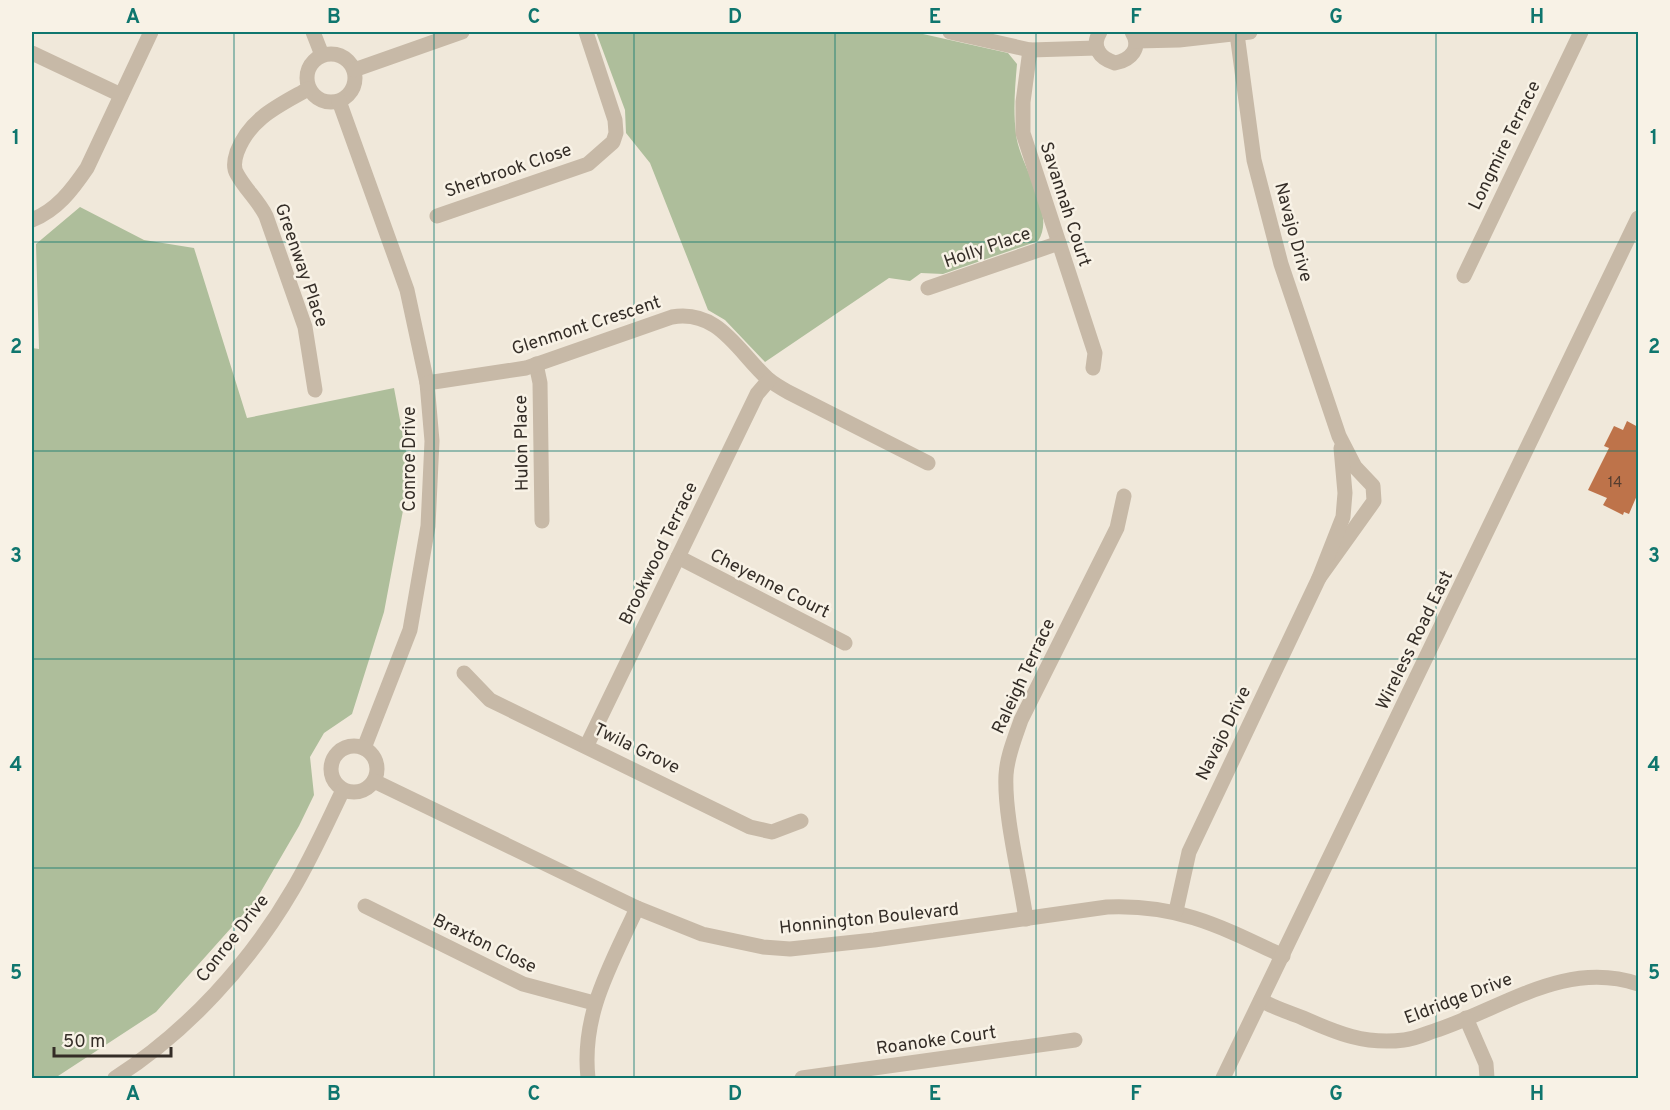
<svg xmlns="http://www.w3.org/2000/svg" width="1670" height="1110" font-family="Overpass,sans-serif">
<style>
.green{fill:#aebe9b}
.building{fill:#be734a}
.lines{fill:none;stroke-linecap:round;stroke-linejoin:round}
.minor{stroke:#c7b9a7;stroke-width:15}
.grid{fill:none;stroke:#0f766e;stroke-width:1.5;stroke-opacity:0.55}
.labels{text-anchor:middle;stroke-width:5;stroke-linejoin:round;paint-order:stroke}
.number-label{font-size:15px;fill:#563e30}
.street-label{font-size:18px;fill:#342d27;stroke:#f8f2e6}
.neatline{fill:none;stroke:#0f766e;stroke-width:2}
.grid-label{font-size:20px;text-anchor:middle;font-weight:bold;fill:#0f766e}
</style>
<rect width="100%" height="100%" fill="#f0e8da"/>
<!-- green -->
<g class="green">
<path d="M596,32H914L1008,53L1017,64C1015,87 1013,111 1016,134C1019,165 1057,213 1038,241L943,274L921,273L910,281L889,278L765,362L725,320L708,310L650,163L626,133L625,110Z"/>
<polygon points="80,207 144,240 194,248 247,418 394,388 410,473 384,612 352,714 324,733 310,757 314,795 299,826 256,900 156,1012 55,1078 32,1078 32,348 39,349 36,244"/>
</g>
<!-- building -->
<polygon class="building" points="1627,421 1638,427 1638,493 1629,514 1624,512 1623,515 1603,505 1607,498 1588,490 1609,448 1604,446 1614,426 1623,430"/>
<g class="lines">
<!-- minor -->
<g class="minor">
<polyline points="313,32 322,55"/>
<polyline points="950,32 1030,50 1097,48"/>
<path d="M1100,32C1091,46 1099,58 1115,63C1131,60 1142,48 1132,32"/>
<polyline points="1237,34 1254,160 1281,264 1339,436 1355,467 1373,486 1374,501 1319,578"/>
<polyline points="1136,41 1179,40 1250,32"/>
<polyline points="1030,50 1023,102 1023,133 1095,353 1093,368"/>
<polyline points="32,53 121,95"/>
<circle cx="331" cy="78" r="24"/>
<polyline points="354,70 462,32"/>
<path d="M308,89C278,106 250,118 237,152C235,158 233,168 237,174C245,189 258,200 266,216L305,327L315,390"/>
<polyline points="339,101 407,290 427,383 432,441 428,526 410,630 364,748"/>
<polyline points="437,216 588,164 613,142 616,133 615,120 586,32"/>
<path d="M32,220C57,210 72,190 87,168L151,32"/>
<polyline points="1464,276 1581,32"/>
<polyline points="928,288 1059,243"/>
<polyline points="536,364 540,383 542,521"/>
<path d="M427,383L526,368L672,317C719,309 738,352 768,379C774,384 781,388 788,392L928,463"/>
<polyline points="678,557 845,643"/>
<polyline points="464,673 490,700 750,827 772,832 801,821"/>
<polyline points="587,745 757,394 769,380"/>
<circle cx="354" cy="769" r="23"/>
<path d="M374,781L637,908L702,934L763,947L790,949L874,940L1107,907C1178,904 1220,926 1283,956"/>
<polyline points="365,906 523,984 594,1003"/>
<polyline points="1176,911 1189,852 1319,578 1343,517 1345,493 1341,448"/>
<path d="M1026,919C1020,877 1004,815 1006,775C1007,756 1015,738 1021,720L1117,528L1124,496"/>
<path d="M1261,1000C1274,1008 1289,1012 1303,1018C1337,1033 1365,1045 1404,1040C1414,1039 1425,1034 1434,1031C1502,1009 1565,959 1638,984"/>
<polyline points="1466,1018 1486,1064 1487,1078"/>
<path d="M115,1078C187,1032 250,963 293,889C312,857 327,823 343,790"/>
<path d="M588,1078C581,1014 611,965 637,908"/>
<polyline points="802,1078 1075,1040"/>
<polyline points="1223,1078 1638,218"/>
</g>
</g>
<!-- grid -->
<path class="grid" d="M234,32V1078M434,32V1078M634,32V1078M835,32V1078M1036,32V1078M1236,32V1078M1436,32V1078M32,242H1638M32,451H1638M32,659H1638M32,868H1638"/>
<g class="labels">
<!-- number labels -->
<g class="number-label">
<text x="1615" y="487">14</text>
</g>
<!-- street labels -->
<g class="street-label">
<text transform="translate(1504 145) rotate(-64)" y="6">Longmire Terrace</text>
<text transform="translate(508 170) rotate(-19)" y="6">Sherbrook Close</text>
<text transform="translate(1066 204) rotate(72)" y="6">Savannah Court</text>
<text transform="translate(1294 232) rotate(75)" y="6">Navajo Drive</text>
<text transform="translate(987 247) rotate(-19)" y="6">Holly Place</text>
<text transform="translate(302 265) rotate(71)" y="6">Greenway Place</text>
<text transform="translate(586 325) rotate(-18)" y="6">Glenmont Crescent</text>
<text transform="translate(521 443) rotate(-91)" y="6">Hulon Place</text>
<text transform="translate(409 459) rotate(-90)" y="6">Conroe Drive</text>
<text transform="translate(658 553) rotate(-64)" y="6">Brookwood Terrace</text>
<text transform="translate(770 583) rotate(27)" y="6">Cheyenne Court</text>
<text transform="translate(1414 640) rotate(-64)" y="6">Wireless Road East</text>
<text transform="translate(1023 676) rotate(-65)" y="6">Raleigh Terrace</text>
<text transform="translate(1223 733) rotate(-64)" y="6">Navajo Drive</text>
<text transform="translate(637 748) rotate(26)" y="6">Twila Grove</text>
<text transform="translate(869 918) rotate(-6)" y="6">Honnington Boulevard</text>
<text transform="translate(232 938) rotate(-52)" y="6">Conroe Drive</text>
<text transform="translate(485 943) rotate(26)" y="6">Braxton Close</text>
<text transform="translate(1458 998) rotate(-21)" y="6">Eldridge Drive</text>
<text transform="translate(936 1040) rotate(-8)" y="6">Roanoke Court</text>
</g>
</g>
<!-- border -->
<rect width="1670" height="1110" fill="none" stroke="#f8f2e6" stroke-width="66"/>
<!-- scale -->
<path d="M54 1047v9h117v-9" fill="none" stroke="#342d27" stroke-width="3"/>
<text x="63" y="1047" font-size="18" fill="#342d27" stroke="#f8f2e6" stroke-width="4.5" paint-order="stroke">50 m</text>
<rect x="33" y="33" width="1604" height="1044" class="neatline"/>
<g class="grid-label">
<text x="133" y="23">A</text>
<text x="334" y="23">B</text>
<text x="534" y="23">C</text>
<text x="735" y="23">D</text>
<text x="935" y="23">E</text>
<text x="1136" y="23">F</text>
<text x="1336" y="23">G</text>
<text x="1537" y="23">H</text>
<text x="16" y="144">1</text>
<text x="1654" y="144">1</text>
<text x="16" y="353">2</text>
<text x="1654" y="353">2</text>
<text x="16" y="562">3</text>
<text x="1654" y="562">3</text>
<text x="16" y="771">4</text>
<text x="1654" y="771">4</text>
<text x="16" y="979">5</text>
<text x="1654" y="979">5</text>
<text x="133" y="1100">A</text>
<text x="334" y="1100">B</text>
<text x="534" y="1100">C</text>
<text x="735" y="1100">D</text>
<text x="935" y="1100">E</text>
<text x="1136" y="1100">F</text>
<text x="1336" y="1100">G</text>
<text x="1537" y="1100">H</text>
</g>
</svg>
